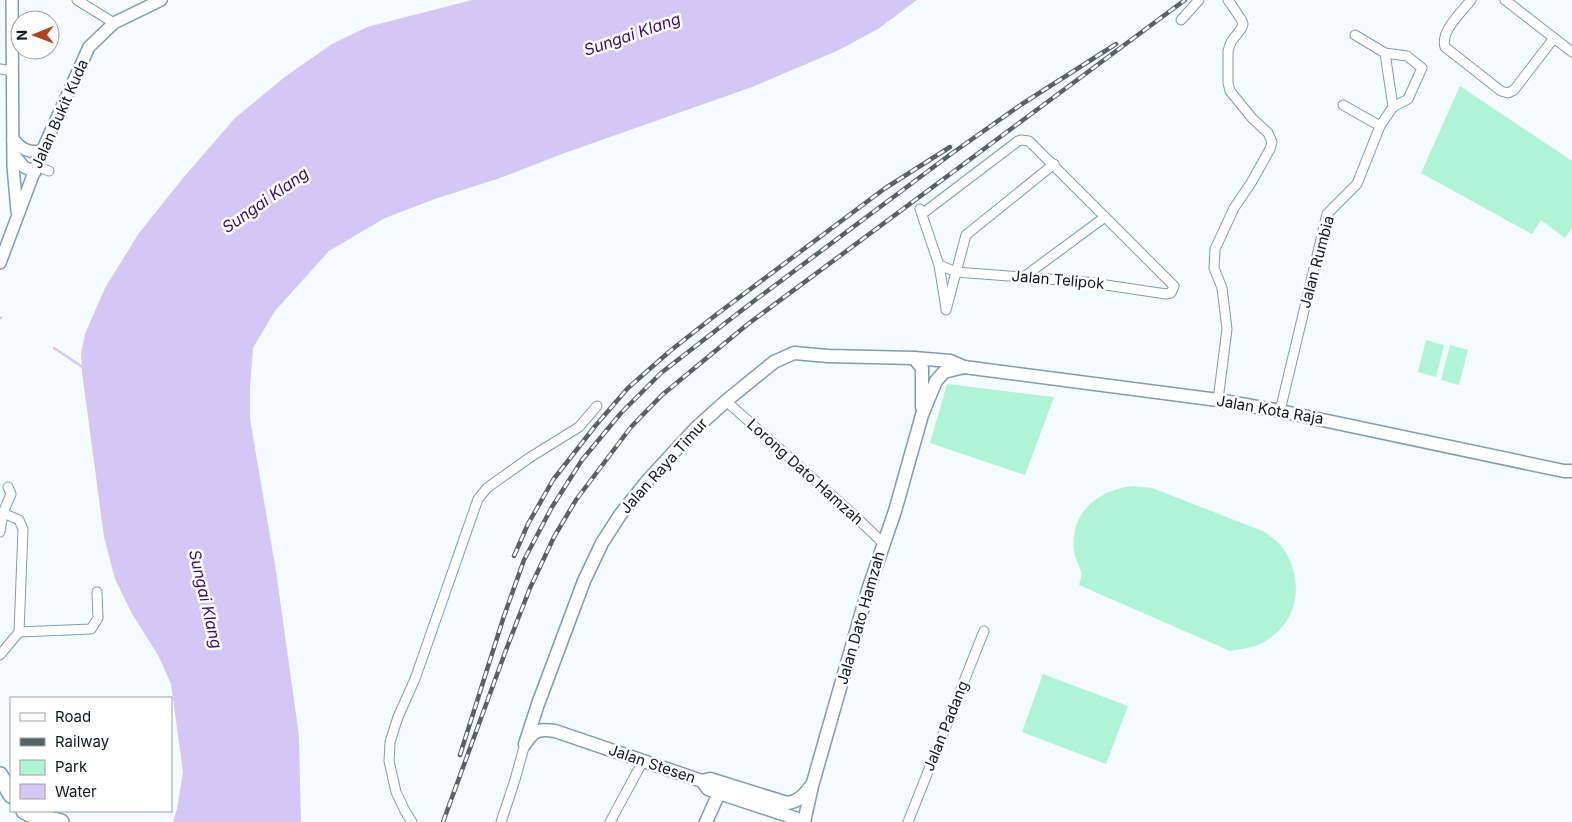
<svg xmlns="http://www.w3.org/2000/svg" width="1572" height="822" font-family="Inter,sans-serif">
<style>
.green{fill:#aff4d4}
.water{fill:#d5c7f5}
.lines{fill:none;stroke-linecap:round;stroke-linejoin:round}
.stream{stroke:#d5c7f5;stroke-width:2.5}
.minor-casing{stroke:#7e9dae;stroke-width:11}
.tertiary-casing{stroke:#7e9dae;stroke-width:14}
.secondary-casing{stroke:#7e9dae;stroke-width:15}
.trunk-casing{stroke:#7e9dae;stroke-width:18}
.minor{stroke:#fff;stroke-width:9}
.tertiary{stroke:#fff;stroke-width:11}
.secondary{stroke:#fff;stroke-width:12}
.trunk{stroke:#fff;stroke-width:15}
.rail-casing{stroke:#576267;stroke-width:4.5}
.rail{stroke:#fff;stroke-width:2.5;stroke-dasharray:8;stroke-linecap:butt}
.labels{text-anchor:middle;stroke-width:5;stroke-linejoin:round;paint-order:stroke}
.street-label{font-size:15px;fill:#0b171d;stroke:#fff}
.water-label{font-size:16px;font-style:italic;fill:#360d65;stroke:#fff}
</style>
<rect width="100%" height="100%" fill="#f4fbfe"/>
<!-- green -->
<g class="green">
<polygon points="1460,86 1572,161 1572,228 1565,238 1541,220 1532,234 1421,173"/>
<polygon points="1426,340 1444,345 1436,377 1418,372"/>
<polygon points="1450,345 1468,350 1459,385 1441,380"/>
<polygon points="947,384 1054,397 1025,475 930,443"/>
<path d="M1133,486L1152,488L1265,532C1269,536 1276,540 1280,544C1305,577 1301,621 1264,642C1253,648 1242,649 1230,651L1079,585L1082,574C1080,568 1077,562 1075,556C1067,515 1096,490 1133,486Z"/>
<polygon points="1043,674 1128,706 1106,764 1022,732"/>
</g>
<!-- water -->
<polygon class="water" points="472,0 917,0 878,29 837,51 752,87 562,154 500,178 435,199 385,218 329,251 275,311 253,348 250,389 250,419 276,571 299,736 301,822 173,822 177,809 183,772 171,684 158,655 132,614 115,579 104,537 82,372 81,354 85,334 105,288 139,233 183,178 235,118 286,76 332,44 367,27"/>
<g class="lines">
<!-- stream -->
<g class="stream">
<polyline points="0,318 1,318"/>
<polyline points="54,348 84,368"/>
</g>
<defs>
<g id="minor">
<polyline points="77,0 114,23"/>
<path d="M1471,0C1462,12 1440,31 1445,47L1501,91L1508,93L1514,90L1554,38"/>
<polyline points="1505,0 1572,52"/>
<polyline points="1181,20 1199,0"/>
<polyline points="1385,53 1393,107"/>
<polyline points="0,69 12,71"/>
<polyline points="1343,105 1380,126"/>
<polyline points="37,166 49,171"/>
<polyline points="920,209 939,265 946,308"/>
<polyline points="922,214 1018,141 1021,140 1029,141 1174,286 1171,293 1166,294 1086,282 956,272 939,265"/>
<polyline points="1025,276 1105,217"/>
<polyline points="946,310 966,235 1054,164"/>
<polyline points="1218,400 1227,329 1222,288 1214,268 1215,249 1234,208 1251,183 1270,149 1272,142 1268,133 1252,118 1230,91 1228,83 1228,51 1231,42 1241,29 1243,24 1241,19 1228,0"/>
<polyline points="726,401 855,516 883,543"/>
<polyline points="1280,411 1327,214 1357,184 1380,126 1393,107 1408,99 1422,68 1407,56 1385,53 1355,35"/>
<polyline points="0,532 3,513 11,494 8,487"/>
<polyline points="19,632 91,629 98,618 97,592"/>
<polyline points="0,655 19,632 23,529 19,520 3,513"/>
<polyline points="412,822 405,811 396,792 389,761 390,742 398,717 415,679 478,499 487,488 529,458 579,427 597,406"/>
<polyline points="501,822 514,783 525,744"/>
<polyline points="610,822 643,761"/>
<polyline points="908,822 984,631"/>
</g>
<g id="tertiary">
<polyline points="12,0 13,166 17,211"/>
<path d="M13,139C22,150 29,153 42,151"/>
<polyline points="14,155 24,167 35,172"/>
<polyline points="0,263 42,151 89,47 114,23 161,0"/>
</g>
<g id="secondary">
<polyline points="914,358 922,368 922,407"/>
<path d="M527,741C535,729 541,729 555,731L702,781L708,789L719,793L804,821"/>
<polyline points="525,744 538,704 584,581 602,543 620,515 648,480 696,428 726,401 774,362 794,353 828,356 914,358 950,361 964,367 1218,400 1280,411 1564,471 1572,471"/>
<path d="M702,781L710,779L787,803C798,802 804,795 811,786"/>
<polyline points="706,822 719,793"/>
<polyline points="804,822 812,786 868,590 895,511 922,415 936,381 944,372 964,367"/>
</g>
<g id="trunk">
<polyline points="0,775 11,795"/>
<polyline points="24,811 30,814 61,822"/>
</g>
</defs>
<!-- minor casing -->
<use href="#minor" class="minor-casing"/>
<!-- tertiary casing -->
<use href="#tertiary" class="tertiary-casing"/>
<!-- secondary casing -->
<use href="#secondary" class="secondary-casing"/>
<!-- trunk casing -->
<use href="#trunk" class="trunk-casing"/>
<!-- minor -->
<use href="#minor" class="minor"/>
<!-- tertiary -->
<use href="#tertiary" class="tertiary"/>
<!-- secondary -->
<use href="#secondary" class="secondary"/>
<!-- trunk -->
<use href="#trunk" class="trunk"/>
<defs>
<g id="rail">
<polyline points="514,556 528,524 553,480 596,425 628,388 670,351 717,314 884,189 950,147"/>
<polyline points="460,755 504,616 524,560 552,507 582,460 621,413 661,373 746,307 951,154 1022,104 1116,44"/>
<polyline points="443,822 506,650 530,588 554,537 576,500 631,427 662,395 748,324 1185,0"/>
</g>
</defs>
<!-- rail casing -->
<use href="#rail" class="rail-casing"/>
<!-- rail -->
<use href="#rail" class="rail"/>
</g>
<g class="labels">
<!-- street labels -->
<g class="street-label">
<text transform="translate(60 114) rotate(-66)" y="5">Jalan Bukit Kuda</text>
<text transform="translate(1317 262) rotate(-75)" y="5">Jalan Rumbia</text>
<text transform="translate(1058 280) rotate(5)" y="5">Jalan Telipok</text>
<text transform="translate(1270 410) rotate(10)" y="5">Jalan Kota Raja</text>
<text transform="translate(664 466) rotate(-48)" y="5">Jalan Raya Timur</text>
<text transform="translate(805 472) rotate(42)" y="5">Lorong Dato Hamzah</text>
<text transform="translate(861 618) rotate(-74)" y="5">Jalan Dato Hamzah</text>
<text transform="translate(946 726) rotate(-68)" y="5">Jalan Padang</text>
<text transform="translate(652 764) rotate(19)" y="5">Jalan Stesen</text>
</g>
<!-- water labels -->
<g class="water-label">
<text transform="translate(632 34) rotate(-19)" y="6">Sungai Klang</text>
<text transform="translate(265 200) rotate(-35)" y="6">Sungai Klang</text>
<text transform="translate(206 599) rotate(77)" y="6">Sungai Klang</text>
</g>
</g>
<!-- legend -->
<rect x="10" y="697" width="162" height="115" fill="#ffffff" stroke="#9da2a5"/>
<rect x="20" y="713" width="25" height="8" fill="#ffffff" stroke="#9da2a5"/>
<text x="55" y="722" font-size="15" fill="#0b171d">Road</text>
<rect x="20" y="738" width="25" height="8" fill="#576267" stroke="#9da2a5"/>
<text x="55" y="747" font-size="15" fill="#0b171d">Railway</text>
<rect x="20" y="760" width="25" height="15" fill="#aff4d4" stroke="#9da2a5"/>
<text x="55" y="772" font-size="15" fill="#0b171d">Park</text>
<rect x="20" y="784" width="25" height="15" fill="#d5c7f5" stroke="#9da2a5"/>
<text x="55" y="797" font-size="15" fill="#0b171d">Water</text>
<!-- north arrow -->
<g transform="translate(35 35) rotate(269)"><circle r="24" fill="#ffffff" stroke="#9da2a5"/>
<path d="M0-4L9 19L0 12L-9 19Z" fill="#ac4521"/>
<text y="-8" font-size="14" font-weight="bold" text-anchor="middle" fill="#0b171d">N</text>
</g>
</svg>
